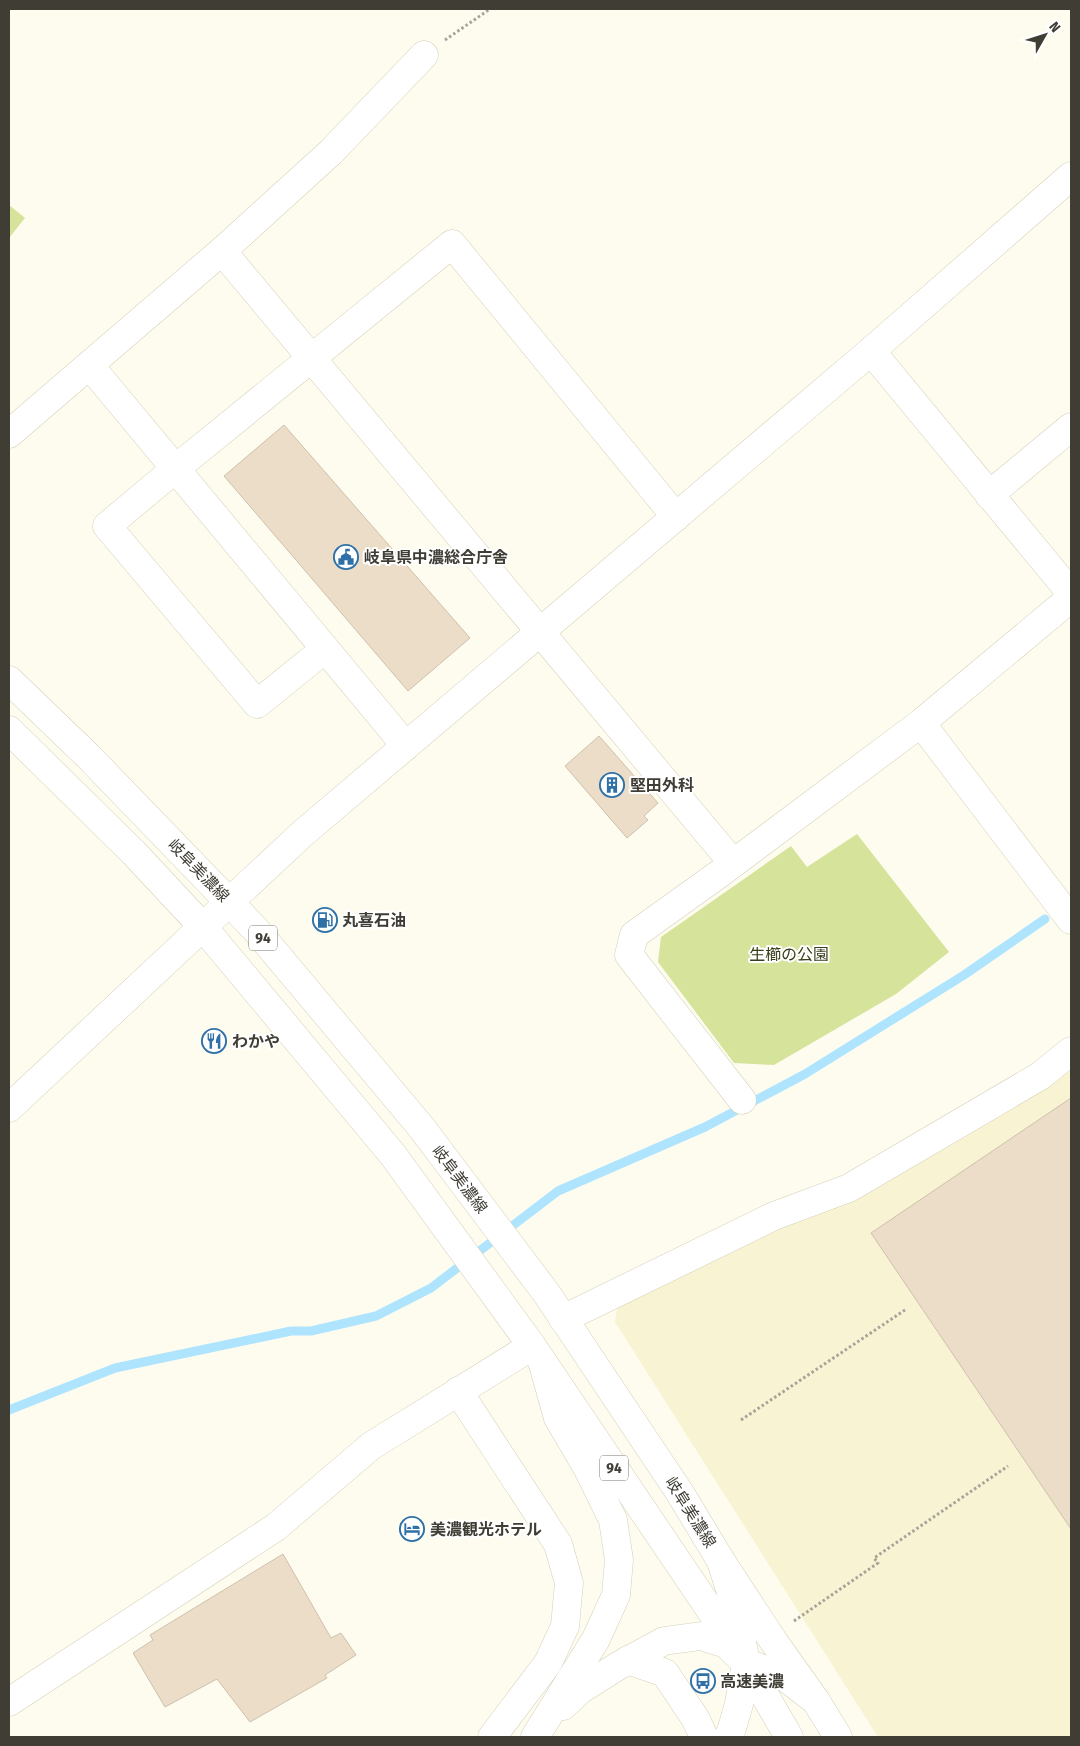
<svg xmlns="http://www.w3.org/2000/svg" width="1080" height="1746" font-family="'Fira Sans Condensed','Noto Sans JP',sans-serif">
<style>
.built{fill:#f8f3d3}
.green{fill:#d6e39b}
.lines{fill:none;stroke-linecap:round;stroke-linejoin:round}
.stream{stroke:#afe4ff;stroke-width:9}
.building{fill:#ecddc9;stroke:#cec0ac}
.minor-casing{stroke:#d4d0b9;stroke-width:29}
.major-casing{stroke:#d4d0b9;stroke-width:29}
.highway-casing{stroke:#d4d0b9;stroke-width:29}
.path{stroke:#a6a499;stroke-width:3;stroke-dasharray:2.5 2.5;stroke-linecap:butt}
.minor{stroke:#fff;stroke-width:28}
.major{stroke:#fff;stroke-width:28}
.highway{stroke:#fff;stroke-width:28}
.labels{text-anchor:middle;stroke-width:4;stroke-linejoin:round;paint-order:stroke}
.shield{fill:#fff;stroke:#797771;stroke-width:1}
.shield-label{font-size:15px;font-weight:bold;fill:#3f3d34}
.poi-label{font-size:16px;font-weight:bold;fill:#3f3d34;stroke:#fff;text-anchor:start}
.street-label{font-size:16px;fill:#3f3d34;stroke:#fff}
.park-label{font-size:16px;fill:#383e19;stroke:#fff}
</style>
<rect width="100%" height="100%" fill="#fefcee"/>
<!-- built -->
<polygon class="built" points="1071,1068 1071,1737 878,1737 615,1322 617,1308"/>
<!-- green -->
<g class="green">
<polygon points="9,205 25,218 9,238"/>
<polygon points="857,834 949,952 896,994 774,1065 734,1063 658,962 661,937 791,846 807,867"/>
</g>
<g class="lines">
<!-- stream -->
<polyline class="stream" points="9,1410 115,1368 291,1331 311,1331 376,1316 431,1288 558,1191 705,1127 805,1074 964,975 1045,919"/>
</g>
<!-- building -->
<g class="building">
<polygon points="284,425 470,638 408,691 224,476"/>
<polygon points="599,736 658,803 644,816 648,820 627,838 565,766"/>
<polygon points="1071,1098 1071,1529 871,1233"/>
<polygon points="283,1554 331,1638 341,1633 356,1655 325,1675 327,1678 250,1722 217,1679 165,1707 133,1653 153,1640 150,1635"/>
</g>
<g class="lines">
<defs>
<g id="minor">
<polyline points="222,251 733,863"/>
<polyline points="871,351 1071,593"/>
<polyline points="90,366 406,746"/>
<polyline points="9,434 222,251 331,152 424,55"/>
<polyline points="989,495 1071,427"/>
<polyline points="325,649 257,704 107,526 175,469 452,244 676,517"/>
<polyline points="921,723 1071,920"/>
<polyline points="742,1100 629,955 634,935 719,874 921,723 1071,598"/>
<polyline points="9,1108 302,834 871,351 1071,176"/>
<polyline points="563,1319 774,1216 849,1188 1040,1076 1071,1051"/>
<polyline points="458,1391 558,1544 569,1583 565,1626 548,1663 492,1737"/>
<polyline points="628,1660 665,1673 695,1718 704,1737"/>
<polyline points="9,1702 276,1527 371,1446 532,1346"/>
</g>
<g id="major">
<polyline points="9,680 88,756 256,930 421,1127 547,1294 680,1493 721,1561 774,1642 816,1701 838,1737"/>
<polyline points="9,730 134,853 203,927 393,1155 532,1346 746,1663 789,1737"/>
</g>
<g id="highway">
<polyline points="721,1561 735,1605 746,1663 739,1704 730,1735 728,1737"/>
<polyline points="563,1706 580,1690 618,1666 664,1641 701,1636 726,1644 746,1663 785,1677 816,1701"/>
<polyline points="535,1737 596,1639 616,1595 619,1560 613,1520 588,1469 558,1418 542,1361"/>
</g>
</defs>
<!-- minor casing -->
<use href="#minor" class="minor-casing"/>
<!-- major casing -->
<use href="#major" class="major-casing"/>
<!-- highway casing -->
<use href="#highway" class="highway-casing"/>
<!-- path -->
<g class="path">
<polyline points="445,40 490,9"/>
<polyline points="741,1420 905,1310"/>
<polyline points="794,1621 878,1563 874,1558 1008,1466"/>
</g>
<!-- minor -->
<use href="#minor" class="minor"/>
<!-- major -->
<use href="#major" class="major"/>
<!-- highway -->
<use href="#highway" class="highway"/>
</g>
<!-- icons -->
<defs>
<symbol id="civic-ring" viewBox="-11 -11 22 22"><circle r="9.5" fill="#fff" stroke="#2f71a7" stroke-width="1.5"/><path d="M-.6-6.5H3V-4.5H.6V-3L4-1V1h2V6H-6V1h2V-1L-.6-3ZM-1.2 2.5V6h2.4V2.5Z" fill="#2f71a7"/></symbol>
<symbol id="building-ring" viewBox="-11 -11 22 22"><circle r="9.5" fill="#fff" stroke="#2f71a7" stroke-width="1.5"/><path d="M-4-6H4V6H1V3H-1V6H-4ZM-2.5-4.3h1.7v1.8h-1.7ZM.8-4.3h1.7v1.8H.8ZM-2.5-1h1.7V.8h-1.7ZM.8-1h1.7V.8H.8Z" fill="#2f71a7"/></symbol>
<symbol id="fuel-ring" viewBox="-11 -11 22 22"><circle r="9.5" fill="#fff" stroke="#2f71a7" stroke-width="1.5"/><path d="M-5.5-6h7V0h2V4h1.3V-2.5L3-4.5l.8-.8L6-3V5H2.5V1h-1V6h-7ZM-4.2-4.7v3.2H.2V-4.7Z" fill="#2f71a7"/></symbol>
<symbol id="restaurant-ring" viewBox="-11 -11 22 22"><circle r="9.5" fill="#fff" stroke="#2f71a7" stroke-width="1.5"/><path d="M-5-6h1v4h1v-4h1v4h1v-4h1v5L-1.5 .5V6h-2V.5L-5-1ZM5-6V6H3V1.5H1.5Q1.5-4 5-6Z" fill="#2f71a7"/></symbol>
<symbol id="hotel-ring" viewBox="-11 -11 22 22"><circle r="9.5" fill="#fff" stroke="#2f71a7" stroke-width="1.5"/><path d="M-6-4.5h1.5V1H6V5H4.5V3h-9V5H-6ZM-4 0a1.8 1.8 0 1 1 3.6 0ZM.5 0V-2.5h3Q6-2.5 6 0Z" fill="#2f71a7"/></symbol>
<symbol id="bus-ring" viewBox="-11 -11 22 22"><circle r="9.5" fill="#fff" stroke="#2f71a7" stroke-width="1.5"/><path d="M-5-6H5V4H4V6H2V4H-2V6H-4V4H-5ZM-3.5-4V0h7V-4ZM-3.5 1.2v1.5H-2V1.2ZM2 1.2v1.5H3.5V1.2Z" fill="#2f71a7"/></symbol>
</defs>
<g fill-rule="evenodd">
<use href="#civic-ring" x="332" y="543" width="28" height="28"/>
<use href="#building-ring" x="598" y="771" width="28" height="28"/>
<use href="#fuel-ring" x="311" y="906" width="28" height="28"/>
<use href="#restaurant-ring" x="200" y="1027" width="28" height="28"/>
<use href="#hotel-ring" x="398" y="1515" width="28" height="28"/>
<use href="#bus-ring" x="689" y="1667" width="28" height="28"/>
</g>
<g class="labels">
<!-- shield labels -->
<g class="shield">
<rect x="249" y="925.5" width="28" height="25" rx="4"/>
<rect x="600" y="1455.5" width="28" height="25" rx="4"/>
</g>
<g class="shield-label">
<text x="263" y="943">94</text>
<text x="614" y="1473">94</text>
</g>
<!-- poi labels -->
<g class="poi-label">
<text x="364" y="563">岐阜県中濃総合庁舎</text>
<text x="630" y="791">堅田外科</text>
<text x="342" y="926">丸喜石油</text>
<text x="232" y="1047">わかや</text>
<text x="430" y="1535">美濃観光ホテル</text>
<text x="720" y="1687">高速美濃</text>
</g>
<!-- street labels -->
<g class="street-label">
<text transform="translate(199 870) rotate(46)" y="6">岐阜美濃線</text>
<text transform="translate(460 1179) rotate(53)" y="6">岐阜美濃線</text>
<text transform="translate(691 1512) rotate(58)" y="6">岐阜美濃線</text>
</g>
<!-- park labels -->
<g class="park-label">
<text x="789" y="960">生櫛の公園</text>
</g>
</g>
<!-- border -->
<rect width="1080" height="1746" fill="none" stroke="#3f3d34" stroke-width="20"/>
<!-- north arrow -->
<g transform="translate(1045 35) rotate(51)" stroke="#ffffff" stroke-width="4" paint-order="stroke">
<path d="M0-4L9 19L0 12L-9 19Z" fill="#3f3d34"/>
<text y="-8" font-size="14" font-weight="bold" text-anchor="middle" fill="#3f3d34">N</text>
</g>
</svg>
